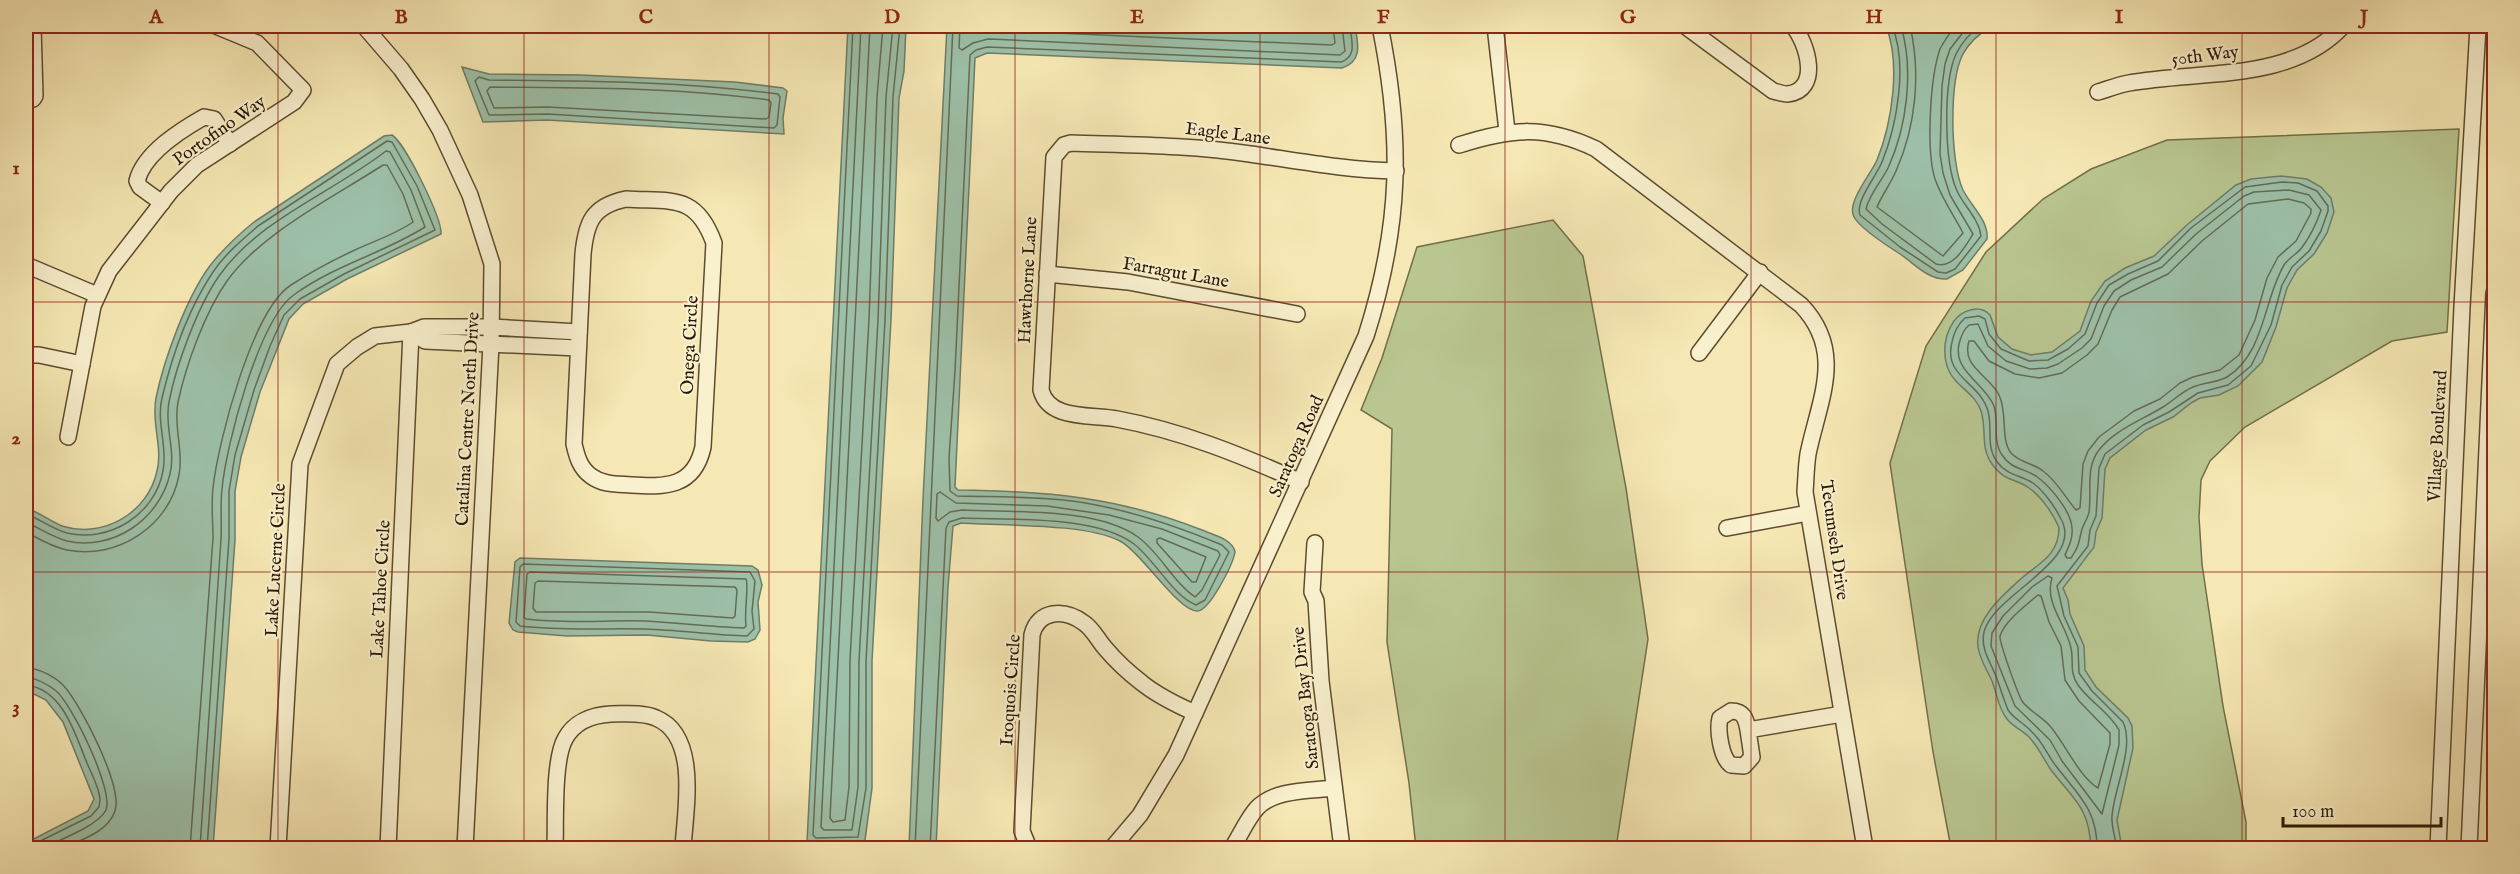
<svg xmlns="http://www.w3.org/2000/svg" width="2520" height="874" font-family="'IM FELL English',serif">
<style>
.green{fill:#b9c690;stroke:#726f48;stroke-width:1.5}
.water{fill:#9dc0a9;stroke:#6f7d66;stroke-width:1.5}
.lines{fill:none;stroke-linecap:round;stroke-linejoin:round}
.shore{stroke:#646c55;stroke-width:1.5}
.minor-casing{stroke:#5d4c2e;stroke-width:18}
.minor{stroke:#f9f0ce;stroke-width:15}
.grid{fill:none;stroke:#8f2418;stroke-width:1.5;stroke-opacity:0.55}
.labels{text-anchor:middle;stroke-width:4.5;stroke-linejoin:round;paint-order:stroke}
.street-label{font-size:18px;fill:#2a1801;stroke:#f9f0ce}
.neatline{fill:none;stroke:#8f2418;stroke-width:2}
.grid-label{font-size:20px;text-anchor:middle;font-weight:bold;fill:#8f2418}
</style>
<rect width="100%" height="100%" fill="#f6e8b4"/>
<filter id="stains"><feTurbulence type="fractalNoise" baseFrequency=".00333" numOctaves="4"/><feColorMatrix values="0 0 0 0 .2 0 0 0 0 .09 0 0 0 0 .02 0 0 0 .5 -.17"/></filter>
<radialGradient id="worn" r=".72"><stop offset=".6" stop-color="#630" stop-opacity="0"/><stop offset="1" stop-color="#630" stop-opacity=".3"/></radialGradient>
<!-- green -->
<g class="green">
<polygon points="2459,129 2447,332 2392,341 2245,427 2210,461 2201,480 2199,517 2202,564 2223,706 2246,822 2246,848 1951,848 1933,752 1890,463 1926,346 1986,252 2043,199 2091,169 2167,140"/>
<polygon points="1553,220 1583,256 1626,488 1648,639 1616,848 1416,848 1409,783 1387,642 1392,429 1361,410 1382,358 1417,247"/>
</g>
<!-- water -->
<g class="water">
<polygon points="848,26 906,27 904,71 899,98 891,320 872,661 872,788 865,840 859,844 811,844 807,842"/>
<path d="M947,26H1355C1358,44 1363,61 1342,68L987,53L975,58L955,487L958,490C1047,491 1118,497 1202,530C1213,535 1233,539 1235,552C1233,564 1209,612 1197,611C1178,611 1142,553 1120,541C1085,523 1003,526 961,523L953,526L948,587L936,848H909L923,499Z"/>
<path d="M1886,26H1992C1980,33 1970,41 1963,54C1949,81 1950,162 1963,190C1971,206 1989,221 1987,239L1963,270L1947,279C1928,280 1915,264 1900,254C1889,247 1860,228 1854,217C1846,203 1871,174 1877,160C1892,123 1901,64 1886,26Z"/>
<polygon points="462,67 489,74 581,75 735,82 783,88 787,91 783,118 784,134 547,120 483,122"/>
<path d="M392,135C405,143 442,218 441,234L347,279L303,304L289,319L260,392L241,457L235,491V540L213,848H26V843L88,811L94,799L63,722L46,700L26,690V508C39,512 50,521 62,526C103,539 148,513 157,471C163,447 151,422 156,398C164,359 186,299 209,267C222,250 238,235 254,222L384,136Z"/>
<path d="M2281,176L2307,179L2321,187L2331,198L2334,212L2327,233L2314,254L2297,270L2287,288L2276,327L2262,362L2238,386L2219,395L2200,398L2191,403L2173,417L2146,430L2110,458L2105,469L2102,518L2096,532L2094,547L2063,588L2068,600L2070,614L2084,646L2085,670L2096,687L2128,718L2132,726L2133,748L2117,820L2122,848H2091C2089,807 2074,800 2051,770C2043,758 2038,746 2028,736C2022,730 2012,726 2007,719C1998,708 1997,694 1992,681C1987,670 1980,660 1978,647C1974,619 2003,595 2023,577C2040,563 2059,554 2059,528C2054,515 2041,496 2029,488C2015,478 2005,482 1992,464C1980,448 1987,430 1981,411C1977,398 1964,390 1955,380C1941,364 1942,338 1954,321C1962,310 1980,304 1990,315L1998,337L2012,349L2031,355L2052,352L2080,331L2091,301L2105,281L2125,268L2154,256L2188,224L2236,185L2251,179Z"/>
<polygon points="520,558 752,566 758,570 762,585 758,602 760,630 755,639 748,642 711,641 647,635 567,636 518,632 513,630 509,623 515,562"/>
</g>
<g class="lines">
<!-- shore -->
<g class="shore">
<polyline points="853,26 813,835 816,838 858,837 866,788 866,661 885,320 893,97 900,26"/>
<polyline points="861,26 821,827 824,830 852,830 858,787 859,661 878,320 886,97 893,26"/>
<polyline points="870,26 830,818 833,822 845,820 849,787 850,660 869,319 877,97 883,26"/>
<polyline points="960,26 959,48 962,50 973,43 988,39 1340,55 1345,51 1342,26"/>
<polyline points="969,26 969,31 972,33 988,30 1332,45 1335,43 1333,26"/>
<path d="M1892,26C1908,64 1897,125 1882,162C1876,177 1855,201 1860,215L1900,247L1938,272L1946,273L1955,269L1981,236C1979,219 1964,206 1957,191C1944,162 1943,83 1956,54C1962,42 1970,33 1980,26"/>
<path d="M1901,26C1914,70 1907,127 1888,168C1881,182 1869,195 1866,209L1882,224L1936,264C1953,269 1965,247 1973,234L1950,195L1943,173L1940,154L1942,86L1945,64L1950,49L1968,26"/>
<path d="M1910,26C1921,73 1916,126 1896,171C1891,183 1882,195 1877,207L1943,256L1963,233C1953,214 1942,199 1935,179C1926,150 1930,78 1940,49C1944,41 1950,33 1955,26"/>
<path d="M479,77L489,80C585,81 682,81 778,94L780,97L777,125L774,128L548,114L489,115L475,81Z"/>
<path d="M490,87C582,88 677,87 769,100L771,103L769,117L766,119L548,107L494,108L487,91Z"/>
<path d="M2289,190L2309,195L2321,210C2317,222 2311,235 2303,246C2298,254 2289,257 2284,265C2263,301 2265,353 2227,377C2217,383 2204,382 2193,387C2181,392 2173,401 2163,407C2142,420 2114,430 2099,450C2085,468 2092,492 2089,512C2088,518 2084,523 2082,529C2078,544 2080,544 2071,558H2067L2065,555C2069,546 2073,538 2072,528C2071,511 2050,486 2036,476C2023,468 2011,469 2002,455C1992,441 1999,421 1994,406C1985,383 1953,372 1959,344C1961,336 1963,330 1969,325L1978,324L1988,346L2006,361L2030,369L2047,368L2058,364L2082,348L2091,339L2104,306L2114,291L2131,280L2162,267L2196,234L2244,196L2254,192Z"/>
<path d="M2288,199L2304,203L2311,209V213L2296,241L2278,257L2267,278L2255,320L2239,355L2220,370L2193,377L2180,383L2160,399L2134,411L2099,437L2088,451L2083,464L2080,508L2076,510C2065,497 2057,481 2043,471C2033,463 2020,463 2011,453C2000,439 2008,413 1999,395C1989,375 1961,367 1969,341H1974L1989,361L2015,374L2039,378L2062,373L2087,355L2098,344L2112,310L2120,297L2168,274L2202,241L2248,204Z"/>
<path d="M940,492L956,503L1047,506L1109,515L1162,529L1218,551L1220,555L1202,590L1195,597C1173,582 1160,553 1138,537C1097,507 1012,513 962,510L950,512L938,521L936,518L937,494Z"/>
<path d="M26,514C40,519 52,529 67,533C109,543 155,515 163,471C168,447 156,422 162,398C172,356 189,308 213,272C225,254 242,240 258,226L387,141L392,142L417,186L435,230L344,274L300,299L284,315L270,346L254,390L235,455L229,491V539L207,848"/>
<path d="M26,522C39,528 52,537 67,541C113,551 159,520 170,474C176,450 164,426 169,402C176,365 198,306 219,276C259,219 332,193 386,151L390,152L411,190L425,227C384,253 335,265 295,294C259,318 226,445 222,489C220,505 222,522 221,539L200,848"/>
<path d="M26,532C39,539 52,547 67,550C117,560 170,526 179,475C184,451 173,426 178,402C186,365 205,312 227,281C261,233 334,197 383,165H387L403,194L413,222C396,234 374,241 355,250C333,260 311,272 291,285C252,310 218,442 213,488C211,505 213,522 213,538L190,848"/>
<polygon points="1160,538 1206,557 1196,582 1192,582 1157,543 1157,539"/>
<path d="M523,564L750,572L755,581L752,611L754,629L747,636C713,635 679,630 645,629C603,628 562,631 520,626L516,622L520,567Z"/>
<path d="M530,572L746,579C749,585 744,613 746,626L744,628C711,627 679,623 646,621C606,620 566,624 526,619L524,617L527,574Z"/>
<path d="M2048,576L2052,578C2044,603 2066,624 2071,648C2074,662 2069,672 2078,685C2089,701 2110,713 2119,730V745L2102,814L2062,761L2050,740L2015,706L1991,646L1992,633L2003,616L2032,587Z"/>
<polygon points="538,581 735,587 737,590 735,616 733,618 649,612 536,612 533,608 535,583"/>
<path d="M2038,595L2041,596L2049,622L2061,646L2065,680L2079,701L2110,733V744L2098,788C2080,778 2064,742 2050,726C2043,718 2027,709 2022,701C2018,694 1999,642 2000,636C2005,621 2026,605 2038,595Z"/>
<path d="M26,668C38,668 54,676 63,685C81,704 123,787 115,811C108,832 81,840 63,848"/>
<path d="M26,677C35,678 47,684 55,690C72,703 114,791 106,810C98,826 59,840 43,848"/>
<path d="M26,685C63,689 75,734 87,763C92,775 99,787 100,799L99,807L91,816L26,848"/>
<polyline points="915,848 953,26"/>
<path d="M930,848L946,528L949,522L962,518C1009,520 1097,515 1134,544C1155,560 1172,595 1196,605L1205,600L1229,552L1222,545C1174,525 1125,508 1072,501C1034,496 996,497 957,496L950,491L949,458L955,371L970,55L976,50L987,47L1341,62C1358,56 1351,40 1350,26"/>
<path d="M2097,848C2097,809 2078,795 2056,766C2047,755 2043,742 2032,732C2024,723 2014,719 2008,710C2004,700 2001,690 1997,679C1992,664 1980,650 1984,632C1993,594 2085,562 2061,519C2055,507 2044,491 2033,483C2021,475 2008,476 1998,463C1985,447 1993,429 1988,411C1980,382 1943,377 1952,342C1954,332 1957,325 1965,318L1979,316L1985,319L1989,334L2001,349L2029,361L2048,360L2068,349L2085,334L2097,303L2109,285L2128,274L2158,261L2191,228L2245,187L2282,182L2298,183L2317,191L2328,206V211L2321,231L2309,251L2292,267L2282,285L2271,325L2251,366L2228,385L2198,393L2169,412L2143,425L2105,454L2099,468L2096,516L2090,530L2088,546L2057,586L2064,616L2078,647L2079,673L2092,691L2123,722C2135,747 2114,788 2112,816C2111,827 2116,837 2116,848"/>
</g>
<defs>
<g id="minor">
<polyline points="364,26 401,69 422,99 440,130 470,195 492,264 491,344 465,848"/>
<polyline points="1495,26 1507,131"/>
<path d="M1685,26L1773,91C1777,92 1783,94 1787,94C1822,91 1807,42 1793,26"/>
<path d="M2098,92C2108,89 2118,85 2129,83C2198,70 2291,83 2343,26"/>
<polyline points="26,101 33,99 35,96 33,26"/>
<path d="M1459,145C1511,128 1546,125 1596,149L1801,305C1846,352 1819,400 1808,454C1806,467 1806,479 1805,492L1865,848"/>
<path d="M626,199C671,202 696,193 714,243L703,447C694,488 665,487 631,485C617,484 603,485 591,476C580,468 577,457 574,444L583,254C586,223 592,206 626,199Z"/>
<path d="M162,203L140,187L137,181C144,153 181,130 204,117L214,119L230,144"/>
<polyline points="26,265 97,295"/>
<polyline points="1047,274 1128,282 1297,314"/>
<polyline points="411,332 425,341 578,348"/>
<polyline points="1699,353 1760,272"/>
<polyline points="26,355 39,355 82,364"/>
<polyline points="68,437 93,306 109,271 171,191 197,165 294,102 303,90 257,43 216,26"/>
<path d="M1301,482C1241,455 1182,431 1117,419C1092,414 1049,421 1041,390L1054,157L1064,145L1071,143C1130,145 1191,145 1250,154C1299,161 1346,170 1396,171"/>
<polyline points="1727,528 1808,513"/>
<polyline points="1315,543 1312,592 1316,601 1321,681 1342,848"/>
<path d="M1748,730C1746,719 1744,711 1731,711L1720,718C1717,730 1721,758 1731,765L1744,766L1752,757L1748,730L1842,714"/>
<polyline points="278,848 300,464 337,364 357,347 375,336 411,332 424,327 492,327 579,332"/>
<polyline points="388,848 411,332"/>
<path d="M555,848C556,822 553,761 565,739C574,722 592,715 611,714C624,714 643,712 656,718C700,736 685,811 683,848"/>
<path d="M1029,848L1022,831L1032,635C1038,609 1065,609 1084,623C1093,629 1098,640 1105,648C1116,661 1129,673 1142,683C1158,696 1177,705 1195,713"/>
<path d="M1112,848L1140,815L1176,755L1366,336C1401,226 1403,139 1380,26"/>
<path d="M1232,848C1240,836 1247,819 1257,808C1275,789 1310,791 1334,788"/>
<polyline points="2438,848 2462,307 2478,26"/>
<polyline points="2469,848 2494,293"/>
</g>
</defs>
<!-- minor casing -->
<use href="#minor" class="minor-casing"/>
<!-- minor -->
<use href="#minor" class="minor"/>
</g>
<!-- grid -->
<path class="grid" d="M278,26V848M524,26V848M769,26V848M1015,26V848M1260,26V848M1505,26V848M1751,26V848M1996,26V848M2242,26V848M26,302H2494M26,572H2494"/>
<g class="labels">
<!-- street labels -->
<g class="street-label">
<text transform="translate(2205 55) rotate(-7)" y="6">50th Way</text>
<text transform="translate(219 130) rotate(-35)" y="6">Portofino Way</text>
<text transform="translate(1228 133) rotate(7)" y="6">Eagle Lane</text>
<text transform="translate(1176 272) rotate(10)" y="6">Farragut Lane</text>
<text transform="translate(1027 280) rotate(-87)" y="6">Hawthorne Lane</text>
<text transform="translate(689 345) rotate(-87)" y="6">Onega Circle</text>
<text transform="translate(467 419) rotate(-87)" y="6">Catalina Centre North Drive</text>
<text transform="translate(2437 436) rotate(-87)" y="6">Village Boulevard</text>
<text transform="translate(1296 446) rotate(-66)" y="6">Saratoga Road</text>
<text transform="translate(1835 540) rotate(82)" y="6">Tecumseh Drive</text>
<text transform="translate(275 560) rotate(-87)" y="6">Lake Lucerne Circle</text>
<text transform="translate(380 589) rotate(-87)" y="6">Lake Tahoe Circle</text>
<text transform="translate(1010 690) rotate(-86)" y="6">Iroquois Circle</text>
<text transform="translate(1305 698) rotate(-96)" y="6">Saratoga Bay Drive</text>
</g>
</g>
<!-- margin -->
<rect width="2520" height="874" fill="none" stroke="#f6e8b4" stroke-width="66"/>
<!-- scale -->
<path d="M2283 817v9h158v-9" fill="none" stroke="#2a1801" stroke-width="3"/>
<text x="2292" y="817" font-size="18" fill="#2a1801" stroke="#f9f0ce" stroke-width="4.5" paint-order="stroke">100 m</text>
<rect x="33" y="33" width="2454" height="808" class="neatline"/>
<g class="grid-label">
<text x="156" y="23">A</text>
<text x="401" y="23">B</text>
<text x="646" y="23">C</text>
<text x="892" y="23">D</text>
<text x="1137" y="23">E</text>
<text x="1383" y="23">F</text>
<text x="1628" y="23">G</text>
<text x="1874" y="23">H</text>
<text x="2119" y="23">I</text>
<text x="2364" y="23">J</text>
<text x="16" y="174">1</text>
<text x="16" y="444">2</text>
<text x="16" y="713">3</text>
</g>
<rect width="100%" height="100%" filter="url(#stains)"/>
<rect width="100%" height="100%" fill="url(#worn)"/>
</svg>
